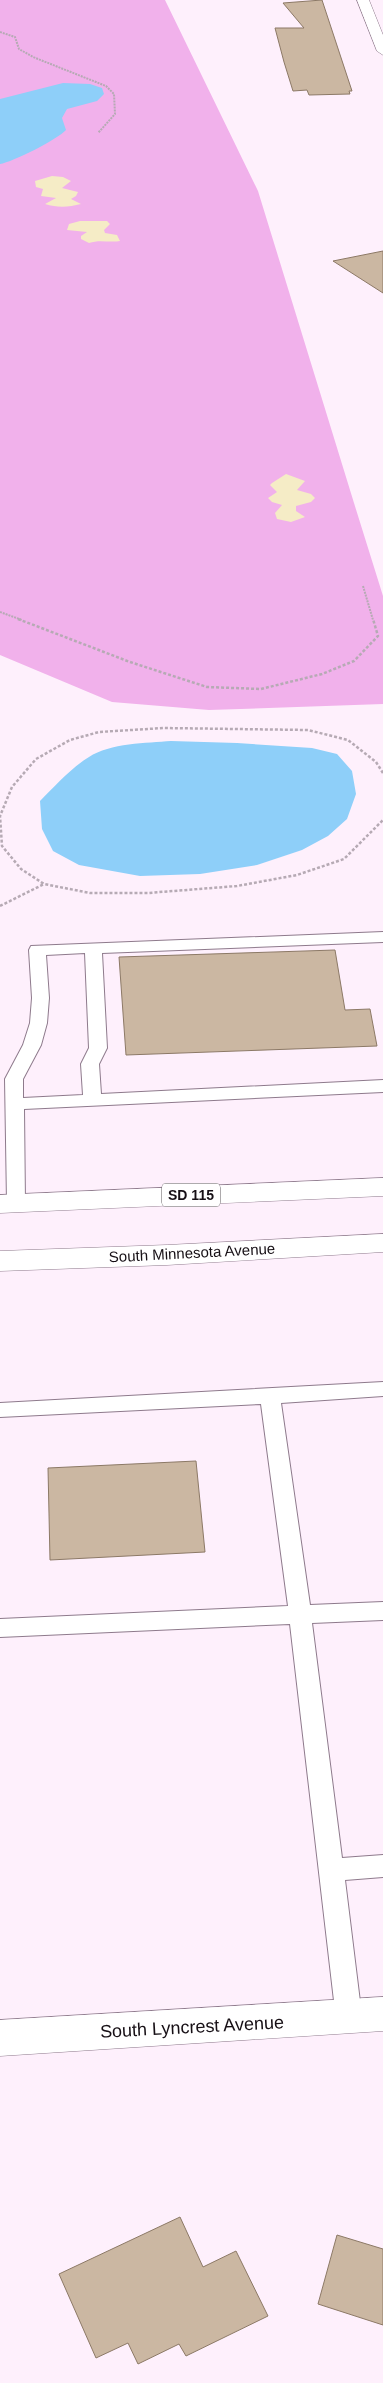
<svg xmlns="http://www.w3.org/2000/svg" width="383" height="2383" font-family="Helvetica,sans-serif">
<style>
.green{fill:#f1b1eb}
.sand{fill:#f5ecc6}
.water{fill:#8ecff9}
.building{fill:#cbb7a2;stroke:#8c7966}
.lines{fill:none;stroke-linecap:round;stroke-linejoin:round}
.service-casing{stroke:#8e7a8c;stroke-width:2}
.minor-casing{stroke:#8e7a8c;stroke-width:1}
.primary-casing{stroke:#8e7a8c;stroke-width:1}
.path-far1{stroke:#b6aab4;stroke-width:2;stroke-dasharray:2 1;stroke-linecap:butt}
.path{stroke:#b6aab4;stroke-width:2.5;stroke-dasharray:3 2;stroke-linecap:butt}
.service{fill:#fff;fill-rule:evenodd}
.minor{fill:#fff;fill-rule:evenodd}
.primary{fill:#fff;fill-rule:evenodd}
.labels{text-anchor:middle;stroke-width:5;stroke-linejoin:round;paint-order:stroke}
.shield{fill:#fff;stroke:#5c575b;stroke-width:1}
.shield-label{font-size:14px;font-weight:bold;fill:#160f15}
.street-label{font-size:15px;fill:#160f15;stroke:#fff}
.near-street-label{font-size:18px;fill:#160f15;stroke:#fff}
</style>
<rect width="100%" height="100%" fill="#fef0fc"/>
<!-- green -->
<polygon class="green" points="0,0 165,0 258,191 354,503 383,596 383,704 209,710 112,702 0,655"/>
<!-- sand -->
<g class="sand">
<path d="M52,176L63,177L71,181L62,188L78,192L76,196L71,199L81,204C69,207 58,208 45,204L56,198L41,196L43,189L36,187L35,181Z"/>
<path d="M80,221H107L110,224L104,230L105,233L117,235L120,241C109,243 100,239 89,243L81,239V236L87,232L67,230L69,224Z"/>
<polygon points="286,474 305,481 297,490 311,494 315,498 311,502 296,506 296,511 305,517 291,522 277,519 275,513 282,505 272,502 268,498 277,492 270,485 272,483"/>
</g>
<!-- water -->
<g class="water">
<path d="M63,83L90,84L102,88L104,94L97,101L67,109L62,118L66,130C58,139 13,162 0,164V99Z"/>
<path d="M171,741L237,743L312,748L337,754L352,771L356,794L347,819L328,836L302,850L257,865L200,874L140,876L79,865L53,851L42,829L40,801C55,786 71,768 89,757C110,743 147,743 171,741Z"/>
</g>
<!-- building -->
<g class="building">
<polygon points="322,0 352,91 349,91 350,94 309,95 307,90 293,91 284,62 275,28 304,28 283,3"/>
<polygon points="383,251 383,293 333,261"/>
<polygon points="335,950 345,1010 370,1009 377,1046 126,1055 119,957"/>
<polygon points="196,1461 205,1552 50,1560 48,1468"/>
<polygon points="180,2217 203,2267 236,2251 268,2316 186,2356 179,2344 138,2364 128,2343 96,2358 59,2274"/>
<polygon points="337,2235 383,2249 383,2325 318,2304"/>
</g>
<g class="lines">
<defs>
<g id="service">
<path d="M383,932V942L102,953L107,1048L99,1064L101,1094L383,1080V1092L24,1109L25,1203L23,1207L16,1209L9,1207L7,1203L5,1079L23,1045L30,1023L32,998L29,950L31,946ZM85,953L89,1048L81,1064L83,1095L23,1098V1079L41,1045L47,1023L49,998L46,955Z"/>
<polygon points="383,1382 383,1396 281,1403 310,1605 383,1602 383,1620 312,1623 342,1858 383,1855 383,1877 345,1880 362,2018 358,2026 349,2030 340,2026 336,2018 290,1624 0,1637 0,1619 288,1606 261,1404 0,1417 0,1403"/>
</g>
<g id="minor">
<polygon points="357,0 369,0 383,35 383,55 377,51"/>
<polygon points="383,1997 383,2031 0,2056 0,2020"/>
</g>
<g id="primary">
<polygon points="383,1178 383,1196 0,1213 0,1195"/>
<polygon points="383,1234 383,1252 167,1265 0,1271 0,1251 167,1245"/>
</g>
</defs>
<!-- service casing -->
<use href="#service" class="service-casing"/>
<!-- minor casing -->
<use href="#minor" class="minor-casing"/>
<!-- primary casing -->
<use href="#primary" class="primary-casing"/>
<!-- path-far1 -->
<g class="path-far1">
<polyline points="0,32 15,37 19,49 33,57 106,86 114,94 115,114 98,133"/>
<polyline points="363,586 373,620"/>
<polyline points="0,612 22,620"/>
</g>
<!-- path -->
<g class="path">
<polyline points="18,619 130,662 207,687 261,689 322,674 354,661 378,636 373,619"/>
<polyline points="383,773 376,762 348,740 308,730 163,728 99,732 70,740 36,759 12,787 0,816 2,846 21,869 44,884 90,893 148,893 237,886 297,875 344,859 383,820"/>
<polyline points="0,906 44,884"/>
</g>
<!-- service -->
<use href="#service" class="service"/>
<!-- minor -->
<use href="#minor" class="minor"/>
<!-- primary -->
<use href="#primary" class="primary"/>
</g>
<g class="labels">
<!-- shield labels -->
<rect class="shield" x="162" y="1183.5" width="58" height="23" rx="4"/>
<g class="shield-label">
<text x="191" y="1200">SD 115</text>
</g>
<!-- street labels -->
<g class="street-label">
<text transform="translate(192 1253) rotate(-3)" y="5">South Minnesota Avenue</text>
</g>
<!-- near-street labels -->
<g class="near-street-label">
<text transform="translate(192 2027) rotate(-3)" y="6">South Lyncrest Avenue</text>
</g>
</g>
</svg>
